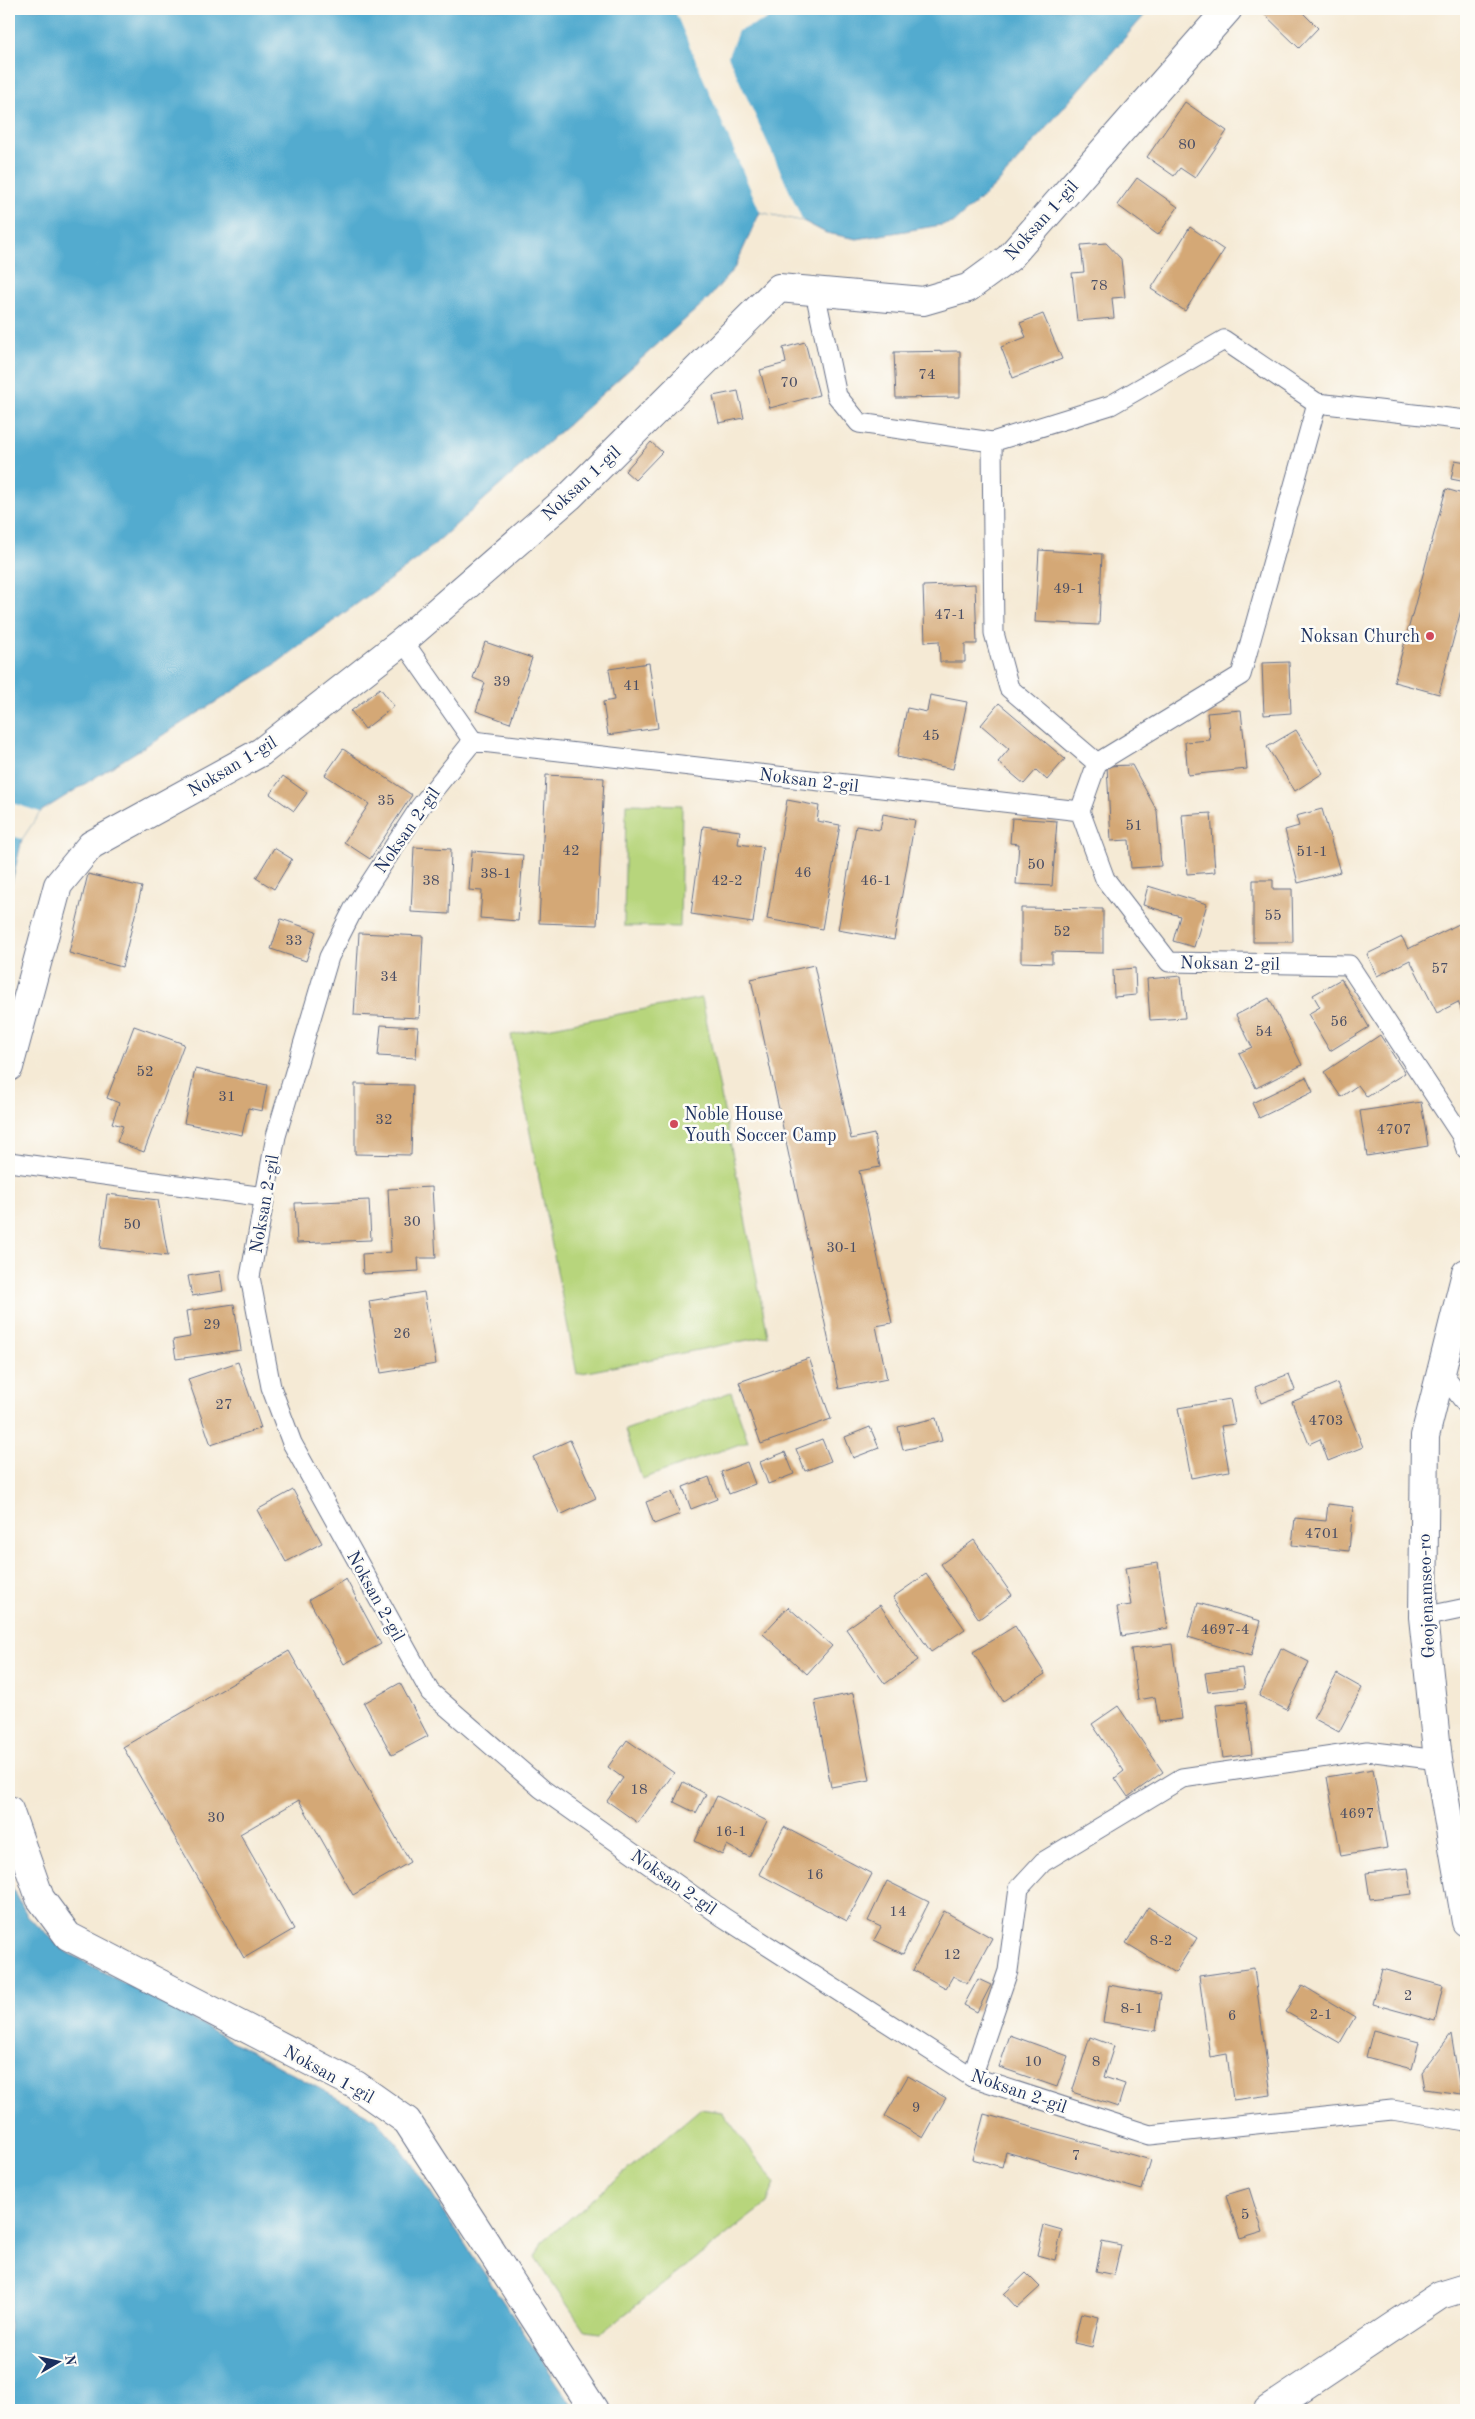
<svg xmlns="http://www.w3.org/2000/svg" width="1475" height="2419" font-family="'Old Standard TT',serif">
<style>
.green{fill:#b7d57b;stroke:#69826c}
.water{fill:#52abcf;stroke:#366d96}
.pier{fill:#f5ead5}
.building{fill:#d4a876}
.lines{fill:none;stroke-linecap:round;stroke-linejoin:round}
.service-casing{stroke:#677088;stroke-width:21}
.minor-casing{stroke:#677088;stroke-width:30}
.secondary-casing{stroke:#677088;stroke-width:30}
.service{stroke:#fff;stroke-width:19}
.minor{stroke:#fff;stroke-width:28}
.secondary{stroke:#fff;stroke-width:28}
.poi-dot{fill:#d1495b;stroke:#fdfcf7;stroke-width:2}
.labels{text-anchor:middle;stroke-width:5;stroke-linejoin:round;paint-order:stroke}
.number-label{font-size:15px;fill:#494d64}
.street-label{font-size:18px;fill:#1b2f5e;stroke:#fdfcf7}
.poi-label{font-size:18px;fill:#1b2f5e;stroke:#fdfcf7;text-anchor:end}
</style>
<rect width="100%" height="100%" fill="#fdfcf7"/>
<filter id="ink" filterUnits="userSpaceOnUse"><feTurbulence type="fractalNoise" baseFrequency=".02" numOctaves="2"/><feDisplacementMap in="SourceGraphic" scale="10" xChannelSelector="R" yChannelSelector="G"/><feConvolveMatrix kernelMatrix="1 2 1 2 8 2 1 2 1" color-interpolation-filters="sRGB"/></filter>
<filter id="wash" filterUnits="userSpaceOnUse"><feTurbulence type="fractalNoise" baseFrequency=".0096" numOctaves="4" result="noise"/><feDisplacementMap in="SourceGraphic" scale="20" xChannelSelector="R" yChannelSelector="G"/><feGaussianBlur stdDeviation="1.12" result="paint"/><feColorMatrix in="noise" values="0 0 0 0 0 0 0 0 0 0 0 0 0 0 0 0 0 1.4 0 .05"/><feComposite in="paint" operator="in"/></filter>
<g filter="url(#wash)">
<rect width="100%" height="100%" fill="#f5ead5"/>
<!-- green -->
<g class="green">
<polygon points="626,804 682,805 680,927 624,926"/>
<polygon points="702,998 768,1336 577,1374 511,1035"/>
<polygon points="731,1392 748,1441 642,1479 625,1430"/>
<polygon points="700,2109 722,2112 775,2183 767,2203 601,2333 585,2331 535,2257 542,2242"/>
</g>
<!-- water -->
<g class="water">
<polygon points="9,9 1150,9 996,185 953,223 857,239 826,233 803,221 760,212 735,267 709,298 419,558 270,668 40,812 22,839 9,895"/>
<polygon points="9,1881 28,1917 68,1953 376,2119 404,2152 575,2410 9,2410"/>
</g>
<!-- pier -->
<g class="pier">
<polygon points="674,9 793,9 738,31 728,56 803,221 760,212"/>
<polygon points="9,802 40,812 22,839 9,835"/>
</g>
<g id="blocks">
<!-- building -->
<g class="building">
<polygon points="1259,9 1299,9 1318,28 1299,48"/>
<polygon points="1185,102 1227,131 1195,178 1180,168 1174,176 1147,157"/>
<polygon points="1137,178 1178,207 1158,235 1117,205"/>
<polygon points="1190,227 1224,250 1185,311 1151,289"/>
<polygon points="1106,243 1121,259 1125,297 1112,298 1114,318 1077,321 1072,273 1084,272 1081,245"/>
<polygon points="1043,314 1062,359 1013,378 1001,347 1026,337 1020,323"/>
<polygon points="805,342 819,395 770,408 760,370 786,363 783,348"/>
<polygon points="960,351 960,397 896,398 894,352"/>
<polygon points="738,391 744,418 719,423 713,396"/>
<polygon points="651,442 662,452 635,480 625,471"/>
<polygon points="1455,460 1466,462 1466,482 1451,479"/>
<polygon points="1446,489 1466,495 1466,591 1439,694 1394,682"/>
<polygon points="1039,550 1102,554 1099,625 1035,622"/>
<polygon points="975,584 977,644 965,644 965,662 940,662 939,641 925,642 923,586"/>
<polygon points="485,642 532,658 510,723 476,711 485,683 473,678"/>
<polygon points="1289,662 1291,713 1264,715 1262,663"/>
<polygon points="649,663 658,728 608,735 603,702 614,700 609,669"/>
<polygon points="380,688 394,706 365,729 351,711"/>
<polygon points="930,695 967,702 953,769 897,757 907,708 927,712"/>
<polygon points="999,703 1065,759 1047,780 1036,770 1024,784 998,762 1009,749 981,725"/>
<polygon points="1241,710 1247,769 1188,775 1185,742 1210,740 1207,713"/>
<polygon points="1296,730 1323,773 1295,791 1267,747"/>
<polygon points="343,749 412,795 370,859 344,842 369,804 325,775"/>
<polygon points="1132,765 1157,811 1161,866 1131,868 1129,840 1111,841 1107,766"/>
<polygon points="546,775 604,778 597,925 539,923"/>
<polygon points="283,776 307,793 294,811 270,794"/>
<polygon points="787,800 819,806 817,821 840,825 822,929 767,919"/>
<polygon points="1322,809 1340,872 1298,883 1285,830 1299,826 1296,816"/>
<polygon points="1211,813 1215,872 1187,874 1182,815"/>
<polygon points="883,814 915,820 894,940 838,930 856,826 880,830"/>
<polygon points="1012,818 1057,821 1052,886 1016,884 1019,844 1010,843"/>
<polygon points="703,826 740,831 738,844 763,847 753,923 691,914"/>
<polygon points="414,847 451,849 449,914 411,912"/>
<polygon points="274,848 292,859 274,889 256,878"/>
<polygon points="472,851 523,855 518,921 480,918 482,891 469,890"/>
<polygon points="88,874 142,887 122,967 69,953"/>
<polygon points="1253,880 1273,880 1273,889 1292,889 1293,942 1253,942"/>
<polygon points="1148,886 1207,904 1194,947 1173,941 1180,916 1143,905"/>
<polygon points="1021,908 1103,909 1103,953 1052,952 1052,963 1021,962"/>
<polygon points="281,919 316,931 306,961 271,949"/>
<polygon points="1459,924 1466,939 1466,1011 1463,1013 1458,1002 1437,1013 1410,960 1377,976 1367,954 1402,937 1408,949"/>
<polygon points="359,933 423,936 419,1018 354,1015"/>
<polygon points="814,965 851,1139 874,1134 880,1167 859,1171 892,1323 876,1326 887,1379 839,1389 751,979"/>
<polygon points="1135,968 1136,995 1114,997 1113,970"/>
<polygon points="1181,976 1185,1018 1150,1020 1147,979"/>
<polygon points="1341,979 1369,1027 1330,1051 1308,1014 1320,1007 1313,995"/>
<polygon points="1269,998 1302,1065 1256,1088 1239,1053 1252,1047 1236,1015"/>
<polygon points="381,1025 418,1027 416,1058 378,1056"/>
<polygon points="134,1026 184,1044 144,1152 117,1142 123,1126 112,1123 119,1103 107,1098"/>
<polygon points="1380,1035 1405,1073 1367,1097 1358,1085 1341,1097 1324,1072"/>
<polygon points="195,1069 267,1085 262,1111 248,1108 242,1135 184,1123"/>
<polygon points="1306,1077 1313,1092 1259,1118 1252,1103"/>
<polygon points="355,1084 413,1085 411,1155 355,1154"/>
<polygon points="1421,1102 1428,1146 1367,1156 1360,1111"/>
<polygon points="432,1187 436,1258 418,1258 419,1271 363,1274 362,1254 391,1252 388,1189"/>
<polygon points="107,1194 158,1200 168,1256 100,1248"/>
<polygon points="369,1200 371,1240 297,1243 295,1203"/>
<polygon points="220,1271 223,1291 192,1296 188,1276"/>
<polygon points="424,1292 436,1364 381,1373 369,1301"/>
<polygon points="234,1304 241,1350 176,1359 173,1340 190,1337 186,1311"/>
<polygon points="809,1358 831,1419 761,1444 739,1382"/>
<polygon points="238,1362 261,1428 211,1445 188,1379"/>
<polygon points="1289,1374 1295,1390 1261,1403 1255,1387"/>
<polygon points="1337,1383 1363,1447 1328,1461 1320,1439 1309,1444 1292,1402"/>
<polygon points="1230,1399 1235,1424 1221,1426 1229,1471 1191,1478 1178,1408"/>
<polygon points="936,1418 942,1441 903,1450 898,1427"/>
<polygon points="870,1427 879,1448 853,1458 845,1437"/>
<polygon points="822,1439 831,1461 805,1471 796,1449"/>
<polygon points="570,1440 596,1498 560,1515 533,1457"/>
<polygon points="785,1452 794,1474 768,1484 760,1462"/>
<polygon points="747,1462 755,1484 729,1494 721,1472"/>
<polygon points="709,1477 717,1499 691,1509 683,1487"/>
<polygon points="293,1490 322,1543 286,1562 257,1510"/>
<polygon points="672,1492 680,1514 654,1524 646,1502"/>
<polygon points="1328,1504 1353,1507 1349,1551 1292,1545 1295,1518 1326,1521"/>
<polygon points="974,1540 1012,1595 979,1619 941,1564"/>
<polygon points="1158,1563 1168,1628 1122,1636 1117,1607 1131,1605 1125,1568"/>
<polygon points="926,1574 965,1629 931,1652 893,1597"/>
<polygon points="346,1579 381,1644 344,1664 309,1600"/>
<polygon points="1198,1603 1261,1621 1251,1656 1188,1637"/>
<polygon points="880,1605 918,1660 885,1684 846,1629"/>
<polygon points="788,1607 832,1646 807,1674 763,1634"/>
<polygon points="1015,1626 1045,1674 1003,1701 973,1652"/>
<polygon points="1172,1644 1182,1719 1159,1722 1155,1697 1138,1700 1131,1649"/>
<polygon points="1281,1648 1309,1662 1287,1710 1259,1696"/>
<polygon points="289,1651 410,1862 353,1895 299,1800 240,1834 294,1929 244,1958 123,1747"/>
<polygon points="1242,1668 1245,1688 1208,1692 1205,1673"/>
<polygon points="1337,1674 1362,1688 1339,1732 1313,1718"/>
<polygon points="400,1683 428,1736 392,1755 364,1703"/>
<polygon points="853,1693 870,1780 831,1787 815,1701"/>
<polygon points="1246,1702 1252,1754 1223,1758 1216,1705"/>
<polygon points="1118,1706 1163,1772 1128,1797 1115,1778 1124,1771 1092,1724"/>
<polygon points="627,1740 674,1773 638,1823 607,1801 623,1778 608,1767"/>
<polygon points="1373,1769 1387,1848 1341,1856 1327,1777"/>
<polygon points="683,1782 706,1794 696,1813 674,1802"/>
<polygon points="717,1796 767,1821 749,1857 727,1845 722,1855 695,1841"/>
<polygon points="784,1827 872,1874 847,1921 759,1874"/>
<polygon points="1408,1868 1412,1894 1370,1899 1366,1873"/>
<polygon points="887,1881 929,1902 903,1954 874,1940 881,1927 868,1921"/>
<polygon points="1148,1907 1197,1938 1175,1973 1126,1943"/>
<polygon points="944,1911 992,1938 967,1984 953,1976 946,1988 913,1970"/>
<polygon points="1254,1968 1271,2095 1233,2100 1227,2054 1210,2057 1199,1976"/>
<polygon points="1382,1969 1443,1986 1435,2021 1373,2004"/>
<polygon points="978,1979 991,1985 977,2012 964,2005"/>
<polygon points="1109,1985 1161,1994 1156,2031 1103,2022"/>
<polygon points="1302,1985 1355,2017 1340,2043 1286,2012"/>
<polygon points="1373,2030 1419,2042 1412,2069 1366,2057"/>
<polygon points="1451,2034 1461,2094 1425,2089 1422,2072"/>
<polygon points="1010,2035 1068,2056 1057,2087 999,2067"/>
<polygon points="1090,2037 1114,2046 1104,2077 1125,2084 1118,2107 1072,2092"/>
<polygon points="908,2076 946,2098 923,2138 885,2116"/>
<polygon points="984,2114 1151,2160 1142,2190 1006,2152 1002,2167 972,2159"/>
<polygon points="1249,2188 1263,2232 1240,2239 1226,2195"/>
<polygon points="1044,2225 1062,2230 1055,2260 1037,2255"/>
<polygon points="1102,2241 1121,2245 1114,2275 1096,2271"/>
<polygon points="1026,2273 1040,2287 1017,2308 1004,2294"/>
<polygon points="1081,2313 1099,2317 1092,2347 1074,2343"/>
</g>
</g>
</g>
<g filter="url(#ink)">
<use href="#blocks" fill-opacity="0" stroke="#677088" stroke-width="1"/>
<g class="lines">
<defs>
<g id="service">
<polyline points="815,292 837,396 859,423 992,442 1111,405 1224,340 1317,403 1466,420"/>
<polyline points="992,442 994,633 1009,688 1097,763"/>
<polyline points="403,641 473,741"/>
<polyline points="1080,811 1097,763 1241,675 1317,403"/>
<polyline points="1466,1149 1461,1135 1349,965 1169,962 1105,879 1080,811 473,741 420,807 355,906 329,957 276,1136 250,1277 271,1387 292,1443 430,1692 542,1789 723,1917 972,2077 1150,2135 1392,2110 1466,2122"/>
<polyline points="9,1162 265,1197"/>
<polyline points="1441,1371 1466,1404"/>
<polyline points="1423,1617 1466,1608"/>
<polyline points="972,2077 1008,1971 1019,1888 1043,1862 1182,1778 1367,1751 1438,1760"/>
</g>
<g id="minor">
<polyline points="9,1067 58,885 91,845 261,752 403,641 569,497 779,288 923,301 968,288 1009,258 1228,9"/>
<polyline points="9,1810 40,1898 68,1936 356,2085 407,2121 594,2410"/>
<polyline points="1268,2410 1440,2295 1466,2287"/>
</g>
<polyline id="secondary" points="1466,1273 1425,1436 1423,1617 1438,1760 1466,1922"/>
</defs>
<!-- service casing -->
<use href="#service" class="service-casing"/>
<!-- minor casing -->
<use href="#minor" class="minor-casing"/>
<!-- secondary casing -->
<use href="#secondary" class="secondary-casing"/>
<!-- service -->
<use href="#service" class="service"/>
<!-- minor -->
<use href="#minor" class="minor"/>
<!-- secondary -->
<use href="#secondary" class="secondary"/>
</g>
</g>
<!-- markers -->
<g class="poi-dot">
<circle cx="1430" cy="636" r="5"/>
<circle cx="674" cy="1124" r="5"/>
</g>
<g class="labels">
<!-- number labels -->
<g class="number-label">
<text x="1187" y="149">80</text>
<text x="1099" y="290">78</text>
<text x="927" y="379">74</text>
<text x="789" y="387">70</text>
<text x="1069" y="593">49-1</text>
<text x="950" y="619">47-1</text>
<text x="502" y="686">39</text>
<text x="632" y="690">41</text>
<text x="931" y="740">45</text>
<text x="386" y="805">35</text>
<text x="1134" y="830">51</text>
<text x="571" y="855">42</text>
<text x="1312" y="856">51-1</text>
<text x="1036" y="869">50</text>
<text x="803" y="877">46</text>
<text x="496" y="878">38-1</text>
<text x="431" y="885">38</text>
<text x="727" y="885">42-2</text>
<text x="876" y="885">46-1</text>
<text x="1273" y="920">55</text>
<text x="1062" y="936">52</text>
<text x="294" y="945">33</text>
<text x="1440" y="973">57</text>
<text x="389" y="981">34</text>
<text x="1339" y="1026">56</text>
<text x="1264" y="1036">54</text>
<text x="145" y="1076">52</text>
<text x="227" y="1101">31</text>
<text x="384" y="1124">32</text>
<text x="1394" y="1134">4707</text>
<text x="412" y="1226">30</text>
<text x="132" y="1229">50</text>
<text x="842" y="1252">30-1</text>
<text x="212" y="1329">29</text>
<text x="402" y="1338">26</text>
<text x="224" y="1409">27</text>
<text x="1326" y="1425">4703</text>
<text x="1322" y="1538">4701</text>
<text x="1225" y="1634">4697-4</text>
<text x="639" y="1794">18</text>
<text x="1357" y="1818">4697</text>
<text x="216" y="1822">30</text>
<text x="731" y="1836">16-1</text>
<text x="815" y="1879">16</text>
<text x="898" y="1916">14</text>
<text x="1161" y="1945">8-2</text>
<text x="952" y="1959">12</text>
<text x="1408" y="2000">2</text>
<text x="1132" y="2013">8-1</text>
<text x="1321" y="2019">2-1</text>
<text x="1232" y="2020">6</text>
<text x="1033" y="2066">10</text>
<text x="1096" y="2066">8</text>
<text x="916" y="2112">9</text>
<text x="1076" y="2160">7</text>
<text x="1245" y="2219">5</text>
</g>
<!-- street labels -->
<g class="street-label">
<text transform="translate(1041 220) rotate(-48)" y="6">Noksan 1-gil</text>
<text transform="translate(581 483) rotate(-43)" y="6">Noksan 1-gil</text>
<text transform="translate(232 766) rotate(-31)" y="6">Noksan 1-gil</text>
<text transform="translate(809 780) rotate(7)" y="6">Noksan 2-gil</text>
<text transform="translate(407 830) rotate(-55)" y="6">Noksan 2-gil</text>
<text transform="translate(1230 963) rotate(1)" y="6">Noksan 2-gil</text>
<text transform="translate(264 1204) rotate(-80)" y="6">Noksan 2-gil</text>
<text transform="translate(376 1596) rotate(61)" y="6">Noksan 2-gil</text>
<text transform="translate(1426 1596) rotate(-92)" y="6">Geojenamseo-ro</text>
<text transform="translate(674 1882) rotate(35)" y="6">Noksan 2-gil</text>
<text transform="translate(329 2074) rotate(29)" y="6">Noksan 1-gil</text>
<text transform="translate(1019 2091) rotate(19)" y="6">Noksan 2-gil</text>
</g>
<!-- poi labels -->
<g class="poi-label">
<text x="1420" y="642">Noksan Church</text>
<text x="684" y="1120" text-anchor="start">Noble House<tspan x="684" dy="21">Youth Soccer Camp</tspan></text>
</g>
</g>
<!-- margin -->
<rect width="1475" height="2419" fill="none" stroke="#fdfcf7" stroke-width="30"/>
<!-- north arrow -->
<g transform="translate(58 2362) rotate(81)" stroke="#fdfcf7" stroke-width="4" paint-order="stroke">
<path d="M0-4L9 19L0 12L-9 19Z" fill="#1b2f5e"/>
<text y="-8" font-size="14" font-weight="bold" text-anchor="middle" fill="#1b2f5e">N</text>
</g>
</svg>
